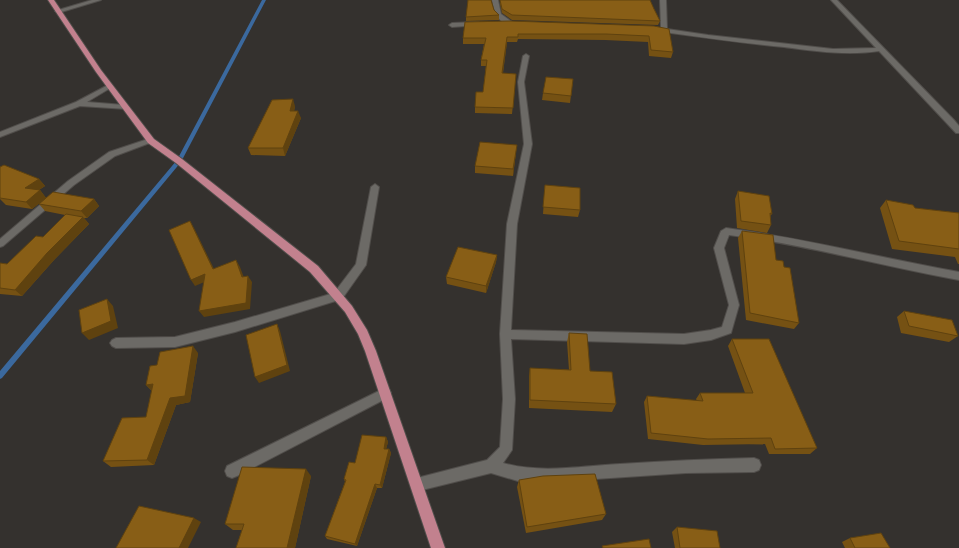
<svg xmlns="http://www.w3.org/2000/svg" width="959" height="548" font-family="'Noto Sans',sans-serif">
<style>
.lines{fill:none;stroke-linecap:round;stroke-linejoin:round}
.stream{fill:#3b699e;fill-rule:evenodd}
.minor-casing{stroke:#514e4b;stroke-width:2}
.major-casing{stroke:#514e4b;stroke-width:2}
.minor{fill:#6c6a66;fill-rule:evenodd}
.major{fill:#c2818e;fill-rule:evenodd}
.wall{fill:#755113}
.shaded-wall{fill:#5f420f}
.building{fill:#885e16;stroke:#5f420f}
</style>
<rect width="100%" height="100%" fill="#34312e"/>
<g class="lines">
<!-- stream -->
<polygon class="stream" points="262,0 266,0 181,162 2,378 0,379 0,371 177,160"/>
<defs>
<g id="minor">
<polygon points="92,0 101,0 58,13 55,11"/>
<path d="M492,0H498L501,14L512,22V24C498,25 494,11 492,0Z"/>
<path d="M660,0H666L667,29L708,35L833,49L876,48L831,0H837L954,120L959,126V133H956L879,51C847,56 815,51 784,47C741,43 699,37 656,31L653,29L654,28H661Z"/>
<polygon points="478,22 480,23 480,25 452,27 449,25 452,23"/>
<path d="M526,54L529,56L524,82L532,144L517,224L511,330L684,334L711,330L722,327L729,305L714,248L721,231L726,228C804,238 881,258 959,272V280C882,266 807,245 729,235L724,248L739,305L731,333L711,340L684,344L511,339L515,399L512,450L503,463C540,474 582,466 620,464C665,461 709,459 754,458L759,460L761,465L759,470L754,472L686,473L550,482L518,481L491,473L418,491L413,489L411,484L413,479L487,460L500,447L503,399L500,334L507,224L524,144L518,82L523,56Z"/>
<polygon points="110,84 113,86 112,87 87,102 124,105 128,107 127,109 80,106 0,137 0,132 76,102"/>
<polygon points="148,139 151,139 155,141 115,156 74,185 3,246 0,247 0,239 68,181 109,152"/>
<polygon points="375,184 379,187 366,265 342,299 235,332 175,347 116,348 112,346 110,343 112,340 116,338 175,337 235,322 334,293 356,264 371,187"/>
<polygon points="385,388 389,389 391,393 389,397 237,476 232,478 227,476 225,471 227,466"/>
</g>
<polygon id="major" points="48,0 54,0 101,70 154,139 182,159 318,266 352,306 367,330 376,351 445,548 431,548 365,351 358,334 345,312 310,272 176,163 148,143 96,72"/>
</defs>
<!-- minor casing -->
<use href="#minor" class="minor-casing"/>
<!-- major casing -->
<use href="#major" class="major-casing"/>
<!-- minor -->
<use href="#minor" class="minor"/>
<!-- major -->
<use href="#major" class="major"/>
</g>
<!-- wall -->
<g class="wall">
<polygon points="500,0 654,9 660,21 658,25 512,20 502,13 500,4"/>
<polygon points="494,10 499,15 499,20 466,21 466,17"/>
<polygon points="465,22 654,26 673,52 671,58 649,56 648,42 605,40 518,39 517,42 507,42 503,73 516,74 512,114 475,113 475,107 483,92 486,66 481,66 481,60 484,44 463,44 463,38"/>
<polygon points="573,79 570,103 542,100 543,93"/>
<polygon points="295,106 294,111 301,118 285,156 251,155 248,148"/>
<polygon points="516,152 513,176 475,173 475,166"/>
<polygon points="0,167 39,179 45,186 39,190 40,190 46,198 32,209 6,205 0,199"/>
<polygon points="545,185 580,210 578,217 543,214"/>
<polygon points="738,191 772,214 770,216 771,225 767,233 737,228 735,199"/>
<polygon points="94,199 99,206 87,218 84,218 89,224 54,260 22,296 0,294 0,263 7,264 43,237 65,215 45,211 39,204"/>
<polygon points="886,200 915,208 959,213 959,264 958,264 955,257 892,249 880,208"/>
<polygon points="742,231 784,267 799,323 794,329 746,320 738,238"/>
<polygon points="497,255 496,262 486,293 447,284 446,277"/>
<polygon points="904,311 958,336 949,342 901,333 897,317"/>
<polygon points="569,333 590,371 616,404 612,412 529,408 529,376 530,368 569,370 567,342"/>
<polygon points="732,339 817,448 810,454 769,454 765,444 703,445 648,439 644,402 647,396 697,401 696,399 700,393 745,393 728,346"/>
<polygon points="198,353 190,402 176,405 154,465 111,467 103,461 146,417 152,391 146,385 157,365"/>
<polygon points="386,437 388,442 386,449 389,449 391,453 382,488 377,488 357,546 327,539 325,536 345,482 344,479 355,463"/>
<polygon points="311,476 295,548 236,548 242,530 233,530 225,524"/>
<polygon points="519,480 606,514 602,520 526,533 517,487"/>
<polygon points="677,527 720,548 675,548 672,532"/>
<polygon points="850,538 890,548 845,548 842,542"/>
</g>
<!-- shaded-wall -->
<g class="shaded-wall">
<polygon points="507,37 507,42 502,79 502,73"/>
<polygon points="293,99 295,106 293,118 290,111"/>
<polygon points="298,111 301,118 285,156 283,148"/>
<polygon points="517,145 516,152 513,176 513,169"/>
<polygon points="39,179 45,186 31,195 25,188"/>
<polygon points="40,190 46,198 32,209 26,202"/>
<polygon points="94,199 99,206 87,218 81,211"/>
<polygon points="83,217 89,224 54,260 22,296 15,290 47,253"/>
<polygon points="190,221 194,228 217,275 213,269"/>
<polygon points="497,255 496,262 486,293 486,286"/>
<polygon points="236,260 240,267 246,283 242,277"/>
<polygon points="205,274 209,280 195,286 191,280"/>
<polygon points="248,276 252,282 250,309 204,317 199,311"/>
<polygon points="107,299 113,306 118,328 89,340 82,333"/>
<polygon points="277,324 280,331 290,371 259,383 255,377"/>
<polygon points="193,346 198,353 190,402 176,405 154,465 147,460 170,398"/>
<polygon points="153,384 152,391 146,385"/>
<polygon points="386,437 388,442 385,453 384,449"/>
<polygon points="389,449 391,453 382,488 380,485"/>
<polygon points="306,469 311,476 295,548 287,548"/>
<polygon points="375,484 377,488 357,546 355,544"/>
<polygon points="194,518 201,522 188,548 179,548"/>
</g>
<!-- building -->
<g class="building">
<polygon points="468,0 491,0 494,10 499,15 466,17"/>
<polygon points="500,0 650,0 654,9 660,21 512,15 502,9"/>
<polygon points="510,21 654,26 669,29 673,52 651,50 649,36 606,34 518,34 518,37 507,37 502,73 516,74 513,108 475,107 476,92 483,92 487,60 481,60 486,38 463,38 465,22"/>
<polygon points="546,77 573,79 571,96 543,93"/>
<polygon points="293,99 290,111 298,111 283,148 248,148 272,100"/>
<polygon points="480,142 517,145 513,169 475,166"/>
<polygon points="4,165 39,179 25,188 40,190 26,202 0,198 0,167"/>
<polygon points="545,185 580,188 580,210 543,207"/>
<polygon points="738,191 769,196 772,214 770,213 771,225 741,221"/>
<polygon points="53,192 94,199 81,211 39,204"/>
<polygon points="886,200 913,205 915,208 959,213 959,249 899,241"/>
<polygon points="66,214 83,217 47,253 15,290 0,288 0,263 7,264 36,236 43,237"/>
<polygon points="190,221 213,269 236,260 242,277 248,276 246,303 199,311 205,274 191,280 169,230"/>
<polygon points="742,231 773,235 776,260 783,261 784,267 790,268 799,323 750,313"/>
<polygon points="458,247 497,255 486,286 446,277"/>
<polygon points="107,299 111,321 82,333 79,310"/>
<polygon points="904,311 952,320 958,336 909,326"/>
<polygon points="277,324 287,365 255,377 246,335"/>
<polygon points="569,333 587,334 590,371 612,372 616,404 530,400 530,368 571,370"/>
<polygon points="732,339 769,339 817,448 775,449 771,438 708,439 651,433 647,396 703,401 700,393 753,393"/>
<polygon points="193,346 185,396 170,398 147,460 103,461 122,418 146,417 153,384 146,385 150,366 157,365 160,352"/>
<polygon points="362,435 386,437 384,449 389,449 380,485 375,484 355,544 325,536 346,480 344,479 349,462 355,463"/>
<polygon points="242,467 306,469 287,548 236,548 244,524 225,524"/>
<polygon points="595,474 606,514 527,527 519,480 543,476"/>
<polygon points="139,506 194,518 179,548 116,548"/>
<polygon points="677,527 717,531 720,548 680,548"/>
<polygon points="881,533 890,548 855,548 850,538"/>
<polygon points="649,539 651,548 603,548 602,546"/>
</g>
</svg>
